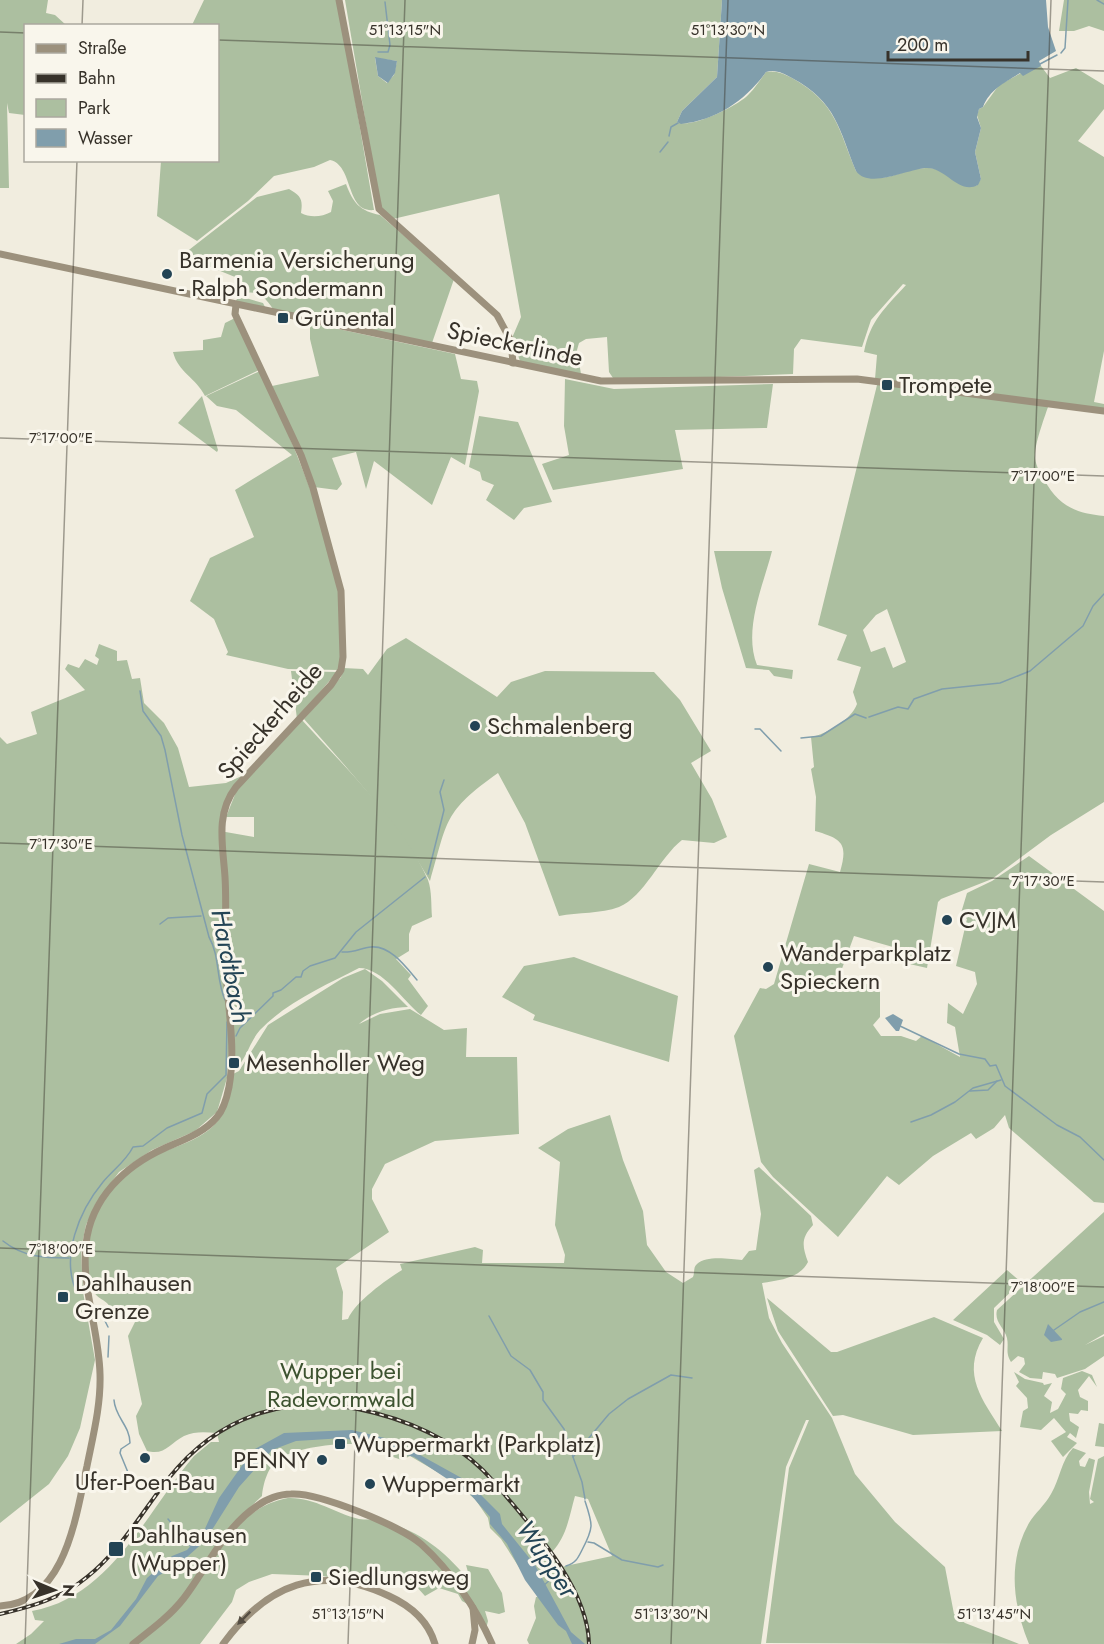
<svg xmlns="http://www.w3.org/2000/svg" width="1104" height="1644" font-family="Jost,sans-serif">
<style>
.green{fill:#acbfa0;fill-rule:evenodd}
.water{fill:#809eac}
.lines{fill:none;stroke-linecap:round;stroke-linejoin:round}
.stream{stroke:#809eac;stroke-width:1.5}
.secondary{stroke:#9c917d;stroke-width:7}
.rail-casing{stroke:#37322a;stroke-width:4}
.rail{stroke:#f9f6ec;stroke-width:1.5;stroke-dasharray:4.5;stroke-linecap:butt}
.oneway{fill:#554e43}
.ticks{fill:none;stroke:#37322a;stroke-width:1.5;stroke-opacity:0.45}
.poi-dot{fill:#234455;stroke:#f9f6ec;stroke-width:2}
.labels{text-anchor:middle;stroke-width:6;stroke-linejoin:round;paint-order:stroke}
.poi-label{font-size:24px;fill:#37322a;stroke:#f9f6ec;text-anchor:start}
.street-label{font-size:24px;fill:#37322a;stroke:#f9f6ec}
.park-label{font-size:24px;fill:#3d5330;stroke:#f9f6ec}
.water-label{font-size:26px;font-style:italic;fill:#234455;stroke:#f9f6ec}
.ticks-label{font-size:15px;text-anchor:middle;fill:#37322a;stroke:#f9f6ec;stroke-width:6;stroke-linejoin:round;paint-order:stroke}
</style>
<rect width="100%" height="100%" fill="#f1eddf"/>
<!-- green -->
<g class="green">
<polygon points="0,0 48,0 46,13 55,15 66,25 26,26 25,115 9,113 7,103 9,188 0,188"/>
<path d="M204,0H338L374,210C345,213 354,165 330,160L314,167L274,176L248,201L197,241L157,216L161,161L218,160V26L192,25Z"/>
<path d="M345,0H722L717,77L682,111L677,122C691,129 734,107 746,97C753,91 760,80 766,72C776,70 784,74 792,78C837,103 838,129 856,171C883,189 903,166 929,168C947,169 957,187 976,186L981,179L975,152L981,128L977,115L979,109L983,107L999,85L1021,73L1041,66L1050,78L1076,68L1104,85V109L1078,141L1104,157V351L1094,402L1104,404V409L875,379L877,355L864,352C870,321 885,308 906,285L903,284L871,320L862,347L801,339L794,349L793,374L615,381L609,372L607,337L586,339L579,343L577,350L581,374L520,361L512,338L521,317L499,194L393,219L380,207ZM375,58L397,61L394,75L387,83L378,76Z"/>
<polygon points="1064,0 1104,0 1104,31 1089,26 1074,31 1059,31"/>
<path d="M346,184C353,203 360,211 380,215L454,279L432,343L273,309C259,287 249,291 229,298L240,279L198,262L185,253L257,197L289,189C301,196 303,199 301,213C310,218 322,217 331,212L333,201L328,191Z"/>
<polygon points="239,296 263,303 266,309 235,302"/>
<path d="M235,318L259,370L205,396C196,378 178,372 173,352L203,350V340L221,337L225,323Z"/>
<polygon points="310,323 455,354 461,379 477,381 479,391 465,465 451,457 432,505 374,461 366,489 356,452 332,458 342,484 337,490 314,487 272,386 319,376 310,339"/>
<path d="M260,371C297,453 356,578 339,670L288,669L226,655L228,652L214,619L190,601L210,558L254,537L235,490L292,455L236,410L217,406L206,396Z"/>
<polygon points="565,379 614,389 773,384 767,428 675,430 683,469 553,490 542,464 569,455 564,426"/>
<path d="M878,381L1049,404C1045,416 1036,440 1035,453C1034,463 1039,471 1044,479C1058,506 1075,513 1104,516V802L1051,835L992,879L941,899L938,902L927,968L905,963L893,947L854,936L840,974L880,989V1017L873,1025L881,1036H901L916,1041L922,1036L960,1057L955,1027L947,1023L948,1003L963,1014L977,984L975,972L956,966L967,919L961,913L967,893L992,881L1029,856L1104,911V1203L1094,1202L1009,1128L1005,1115L994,1128L976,1139L971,1133L933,1156L899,1185L887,1176L838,1237L773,1177L761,1162L734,1036L760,988L766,989L774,984L809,864L840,872C848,844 843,839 815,831L816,797L811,769L814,767L811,737C827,734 851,720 857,704L853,692L861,667L837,660L847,635L818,625ZM887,609L906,662L893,668L885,647L871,652L863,630L876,615Z"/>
<polygon points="202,396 218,450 217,452 178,423"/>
<polygon points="479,416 518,422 552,502 524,508 514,520 486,500 494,485 482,480 480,472 469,467"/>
<path d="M714,551H772C763,586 743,630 757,665L793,670L792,679L774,676L769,670L746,668L722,588Z"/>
<path d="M406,638L497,697L511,682L545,671L654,672L680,700L711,751L691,763L712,799L727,837L714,843L682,840C660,857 644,897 619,907C601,914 578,912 559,916L525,823L498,773C443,812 448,820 430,881C395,820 349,770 304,719L341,677L343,668L363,669L368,675L387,649Z"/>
<path d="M99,644L117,651V661L127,660L132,679L140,678L144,703L164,723L178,748L189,787L226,783L244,775L234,786L220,831L254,837V817H226L238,787L301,719C342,764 404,824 428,880C432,891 431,905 432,917L412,926L409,934V951L396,959L411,975L408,979L428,1006L421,1015C403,1001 383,968 359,968C326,985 287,1002 260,1030C249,1042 246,1062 232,1072L229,1049L227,1078L217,1112L195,1131L152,1150L119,1172L96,1203L86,1225L81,1249L83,1292L95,1360L80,1428L68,1456L49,1484L0,1523V737L7,744L37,734L31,712L85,690L65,669L68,664L79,668L85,659L97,665L99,659L95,656Z"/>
<polygon points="291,671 337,672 297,719"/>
<polygon points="574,957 678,996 669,1062 533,1020 535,1015 502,997 524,966"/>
<path d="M365,969L382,981L408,1007C391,1007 371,1013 359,1024L380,1014L410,1009L444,1030L467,1028L466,1057H517L519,1134L435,1141L385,1164L372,1189V1199L389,1232L336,1268L343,1292L342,1320L348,1319C355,1302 386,1280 402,1270L400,1264L475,1247L483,1250L482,1263H564L565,1255L555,1225L560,1162L538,1148L568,1129L610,1115L623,1160L643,1211L647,1245L666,1272L683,1283L693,1277C695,1272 693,1267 697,1264C706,1255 730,1259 742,1260L749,1251L756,1250L761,1214L754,1170L759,1167L811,1216L813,1225C801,1238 802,1246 808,1262C799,1279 779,1280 762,1283L769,1318L782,1343L832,1418L855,1474L895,1522L945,1567L954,1614L965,1623L1019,1644L766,1643L789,1468L809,1420H806L786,1467L761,1644H529L527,1640L536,1618L534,1606L536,1597H538L501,1539L490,1528L488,1518L475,1499L451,1480L410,1456L402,1460C386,1455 368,1446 352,1444C334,1443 294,1448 279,1459C268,1466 263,1484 262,1496L245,1512L185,1596L132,1644H16L31,1634L44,1621L35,1620L32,1611C111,1597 147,1511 194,1456L211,1442H219L217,1433C205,1432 195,1431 184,1436C170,1443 165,1456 147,1451L139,1434L136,1416L142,1404L128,1336L136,1320L132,1310L112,1314C110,1299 100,1302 93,1291C87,1283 88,1265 88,1255C87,1219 110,1182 140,1163C165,1147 202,1144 220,1118C228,1107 229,1087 233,1074L239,1071L268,1025L343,978ZM575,1496L588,1499L612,1556L561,1567L552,1552C567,1536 569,1517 575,1496Z"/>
<path d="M1104,1212V1334L1085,1345L1104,1336V1356L1085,1369L1057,1378L1055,1374L1043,1372L1042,1379L1030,1378L1019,1372L1025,1364L1024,1358L1018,1356L1011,1362C1005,1352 1009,1348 1007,1338C1004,1327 994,1322 997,1310Z"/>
<polygon points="1007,1270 1021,1282 994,1308 994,1322 1004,1339 1000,1345 987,1335 953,1320"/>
<path d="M767,1298L831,1352H837L934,1317L983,1338C961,1375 983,1400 1002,1431L913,1435L843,1415L833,1416L778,1331Z"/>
<polygon points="1082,1371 1092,1375 1097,1387 1089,1376 1078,1390 1080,1397 1088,1401 1088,1411 1081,1410 1078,1414 1069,1413 1070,1421 1079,1427 1076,1438 1070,1433 1067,1437 1077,1443 1063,1457 1051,1441 1066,1432 1054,1418 1041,1430 1020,1427 1023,1411 1028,1408 1027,1398 1016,1386 1019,1382 1014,1372 1025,1379 1043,1383 1044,1385 1052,1383 1044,1396 1052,1402 1050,1413 1058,1409 1066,1394 1061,1389 1063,1378"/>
<polygon points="1099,1423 1104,1424 1104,1447 1095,1446"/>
<path d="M1073,1448L1086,1453L1079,1461L1080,1466L1085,1467L1089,1458L1095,1460L1089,1492L1090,1504L1094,1502L1090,1499L1098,1459L1104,1456V1644H1029C1013,1605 1007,1562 1029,1523C1035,1513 1045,1505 1051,1494C1060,1479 1061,1461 1073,1448Z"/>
<path d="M288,1498C314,1497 334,1513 359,1519C365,1520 371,1519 377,1520C419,1529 445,1551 471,1583L466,1565L488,1569L502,1593L505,1612L499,1614L485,1611L488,1621L486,1629L473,1607L462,1601L458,1594L439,1588L425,1596L415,1585L400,1579L374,1586L323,1576L272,1574L249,1582L236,1590L232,1602L200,1644H135C146,1634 160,1625 171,1614C206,1576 230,1508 288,1498Z"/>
</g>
<!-- water -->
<g class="water">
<path d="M722,0H1046L1048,27L1056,51L1039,61L1041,66L1023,76L1020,73C1005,83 990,89 983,107L979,109L977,117L981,128L975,152L981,179L978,185C959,195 946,168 927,168C910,168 869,190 856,171C839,130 837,102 792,78C784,74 776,69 766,72C746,100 717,120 681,124L677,122L682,111L717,77Z"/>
<polygon points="375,57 397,61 395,73 388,83 378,76"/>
<polygon points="893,1014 903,1020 899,1031 896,1031 885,1018"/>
<polygon points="1048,1324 1062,1339 1062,1340 1051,1342 1044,1335"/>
<polygon points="352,1430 393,1440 467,1481 500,1514 502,1524 535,1565 571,1632 585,1644 572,1644 566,1631 558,1625 525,1580 507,1544 490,1524 490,1517 470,1494 414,1457 344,1438 296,1441 272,1450 239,1487 205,1541 179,1564 158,1576 120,1626 95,1644 59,1644 76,1639 95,1639 111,1630 136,1599 147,1578 172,1556 187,1550 203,1533 219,1498 253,1450 284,1433"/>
</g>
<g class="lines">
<!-- stream -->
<g class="stream">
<polyline points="1097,0 1104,4"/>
<polyline points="378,52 388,52 390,45 385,2"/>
<polyline points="1061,53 1065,48 1068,0"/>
<polyline points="1040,64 1057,55"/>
<polyline points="669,136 671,127 678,123"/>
<polyline points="660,152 668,142"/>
<path d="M140,691L143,711L161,736L165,750L182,835L209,937C220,956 216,980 225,1000"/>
<polyline points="869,717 898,707 908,709 914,699 942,689 1000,683 1030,671 1083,626 1093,606 1104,594"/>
<polyline points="755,729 760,729 781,751"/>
<polyline points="801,738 821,736 855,714 866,718"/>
<polyline points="428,874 444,810 440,792 444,780"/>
<polyline points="160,924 168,918 201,916"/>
<path d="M342,952C353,953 361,948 371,947C390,945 406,967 417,980"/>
<polyline points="900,1026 959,1054 985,1059 990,1066 996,1065 1005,1086 1057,1125 1080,1137 1104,1160"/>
<polyline points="236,1036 240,1028 273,996 273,993 281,990 296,977 301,977 303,971 310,966 335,958 356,932 425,877"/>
<polyline points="970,1091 988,1090 997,1081"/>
<polyline points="911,1122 931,1115 955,1102 973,1088 1001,1080"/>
<path d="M3,1241C23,1257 44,1258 69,1258"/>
<path d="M77,1293C60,1257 79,1211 103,1182C113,1170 126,1161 133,1147L143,1146L167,1128L202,1113L207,1094L226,1075L227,1022"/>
<polyline points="102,1315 108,1327"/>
<polyline points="489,1316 511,1356 530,1370 543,1392 543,1400 564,1429 573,1457"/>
<polyline points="1054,1330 1080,1312 1104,1302"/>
<polyline points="108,1357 109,1336"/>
<path d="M114,1400C115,1417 130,1426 130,1443L121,1449L120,1453L134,1487"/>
<polyline points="585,1499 582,1482 573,1457 609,1414 628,1399 671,1375 692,1378"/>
<polyline points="168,1519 192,1548"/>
<polyline points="588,1542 594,1543 622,1560 658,1567 663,1565"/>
<path d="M566,1566C576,1563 578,1558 582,1550C594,1527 593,1525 585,1501"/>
<polyline points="543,1586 558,1573"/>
</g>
<!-- secondary -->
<g class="secondary">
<polyline points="339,0 379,209 497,315 511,341 513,363"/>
<polyline points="0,254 601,381 857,379 1104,411"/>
<path d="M0,1606C66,1603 76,1515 87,1466C93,1436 101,1405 100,1374C99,1330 81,1287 86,1244C91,1198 125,1166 165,1148C183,1140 204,1133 217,1117C224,1109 227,1097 229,1087C236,1048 228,1010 226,971C224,939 227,908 225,877C223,846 215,814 236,787L331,685L341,670L343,657L341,591L313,488L301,455L235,314L236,305"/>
<path d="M133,1644C151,1630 170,1616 184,1598C207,1568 224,1528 257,1506C266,1499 280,1494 291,1494C318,1492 401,1526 421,1544C451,1571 476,1608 492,1644"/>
<path d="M223,1644C267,1584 320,1563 389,1596C411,1606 428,1620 435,1644"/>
<polyline points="472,1644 475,1630 473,1608"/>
</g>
<defs>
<path id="rail" d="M0,1614C31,1607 62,1598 87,1577C120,1551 142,1512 168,1479C220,1413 294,1391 375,1413C421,1425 463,1446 494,1482C530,1525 588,1586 589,1644"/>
</defs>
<!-- rail casing -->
<use href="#rail" class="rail-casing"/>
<!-- rail -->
<use href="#rail" class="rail"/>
</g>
<!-- one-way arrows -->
<defs><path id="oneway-solid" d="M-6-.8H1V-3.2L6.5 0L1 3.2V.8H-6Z" transform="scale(1.5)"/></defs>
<use class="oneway" href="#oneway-solid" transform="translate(244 1618) rotate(135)"/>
<!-- ticks -->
<path class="ticks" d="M82,26L83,0M0,32L26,33M218,40L1104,71M0,438L1104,476M0,843L1104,882M0,1248L1104,1287M25,1644L77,160M348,1644L405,0M671,1644L728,0M993,1644L1051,0"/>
<!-- markers -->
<g class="poi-dot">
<circle cx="167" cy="274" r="6"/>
<rect x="277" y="312" width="12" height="12" rx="3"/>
<rect x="881" y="379" width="12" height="12" rx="3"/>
<circle cx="475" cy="726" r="6"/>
<circle cx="947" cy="920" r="6"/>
<circle cx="768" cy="967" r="6"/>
<rect x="228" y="1057" width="12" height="12" rx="3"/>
<rect x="57" y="1291" width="12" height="12" rx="3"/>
<rect x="334" y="1438" width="12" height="12" rx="3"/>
<circle cx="145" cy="1458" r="6"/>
<circle cx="322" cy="1460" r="6"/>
<circle cx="370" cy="1484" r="6"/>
<rect x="108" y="1541" width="16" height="16" rx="3"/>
<rect x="310" y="1571" width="12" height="12" rx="3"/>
</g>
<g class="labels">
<!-- poi labels -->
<g class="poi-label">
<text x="179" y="268">Barmenia Versicherung<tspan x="179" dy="28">- Ralph Sondermann</tspan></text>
<text x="295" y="326">Grünental</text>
<text x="899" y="393">Trompete</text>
<text x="487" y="734">Schmalenberg</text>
<text x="959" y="928">CVJM</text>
<text x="780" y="961">Wanderparkplatz<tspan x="780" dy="28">Spieckern</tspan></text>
<text x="246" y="1071">Mesenholler Weg</text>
<text x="75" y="1291">Dahlhausen<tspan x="75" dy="28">Grenze</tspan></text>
<text x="352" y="1452">Wuppermarkt (Parkplatz)</text>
<text x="310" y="1468" text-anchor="end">PENNY</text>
<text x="145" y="1490" text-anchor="middle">Ufer-Poen-Bau</text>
<text x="382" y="1492">Wuppermarkt</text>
<text x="130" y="1543">Dahlhausen<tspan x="130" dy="28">(Wupper)</tspan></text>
<text x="328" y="1585">Siedlungsweg</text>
</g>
<!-- street labels -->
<g class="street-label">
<text transform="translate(515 344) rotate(12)" y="8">Spieckerlinde</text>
<text transform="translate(270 721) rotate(-49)" y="8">Spieckerheide</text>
</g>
<!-- park labels -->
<g class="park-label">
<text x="341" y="1379">Wupper bei<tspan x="341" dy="28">Radevormwald</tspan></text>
</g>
<!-- water labels -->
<g class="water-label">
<text transform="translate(231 966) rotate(79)" y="9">Hardtbach</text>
<text transform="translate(547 1559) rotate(56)" y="9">Wupper</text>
</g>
</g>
<g class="ticks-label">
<text x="405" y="35">51°13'15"N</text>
<text x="728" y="35">51°13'30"N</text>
<text x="61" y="443">7°17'00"E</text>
<text x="1043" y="481">7°17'00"E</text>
<text x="61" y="849">7°17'30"E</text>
<text x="1043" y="886">7°17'30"E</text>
<text x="61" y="1254">7°18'00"E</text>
<text x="1043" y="1292">7°18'00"E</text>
<text x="348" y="1619">51°13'15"N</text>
<text x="671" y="1619">51°13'30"N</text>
<text x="994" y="1619">51°13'45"N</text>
</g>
<!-- legend -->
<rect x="24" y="24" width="195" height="138" fill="#f9f6ec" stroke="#aba89e" stroke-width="1.5"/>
<rect x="36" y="44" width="30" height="9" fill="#9c917d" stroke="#aba89e" stroke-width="1.5"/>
<text x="78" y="54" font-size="18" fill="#37322a">Straße</text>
<rect x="36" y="74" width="30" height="9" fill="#37322a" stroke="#aba89e" stroke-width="1.5"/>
<text x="78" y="84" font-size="18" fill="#37322a">Bahn</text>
<rect x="36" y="99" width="30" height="18" fill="#acbfa0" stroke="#aba89e" stroke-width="1.5"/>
<text x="78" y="114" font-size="18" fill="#37322a">Park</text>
<rect x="36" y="129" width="30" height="18" fill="#809eac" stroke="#aba89e" stroke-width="1.5"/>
<text x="78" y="144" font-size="18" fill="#37322a">Wasser</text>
<!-- north arrow -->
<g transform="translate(54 1590) rotate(92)" stroke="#f9f6ec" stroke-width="4.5" paint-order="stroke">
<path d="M0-4.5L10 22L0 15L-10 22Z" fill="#37322a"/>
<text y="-9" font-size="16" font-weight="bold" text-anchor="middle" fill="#37322a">N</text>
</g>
<!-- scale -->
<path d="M888 51v9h140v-9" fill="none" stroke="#37322a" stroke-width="3"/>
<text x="897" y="51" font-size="18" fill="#37322a" stroke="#f9f6ec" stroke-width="4.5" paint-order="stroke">200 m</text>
</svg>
